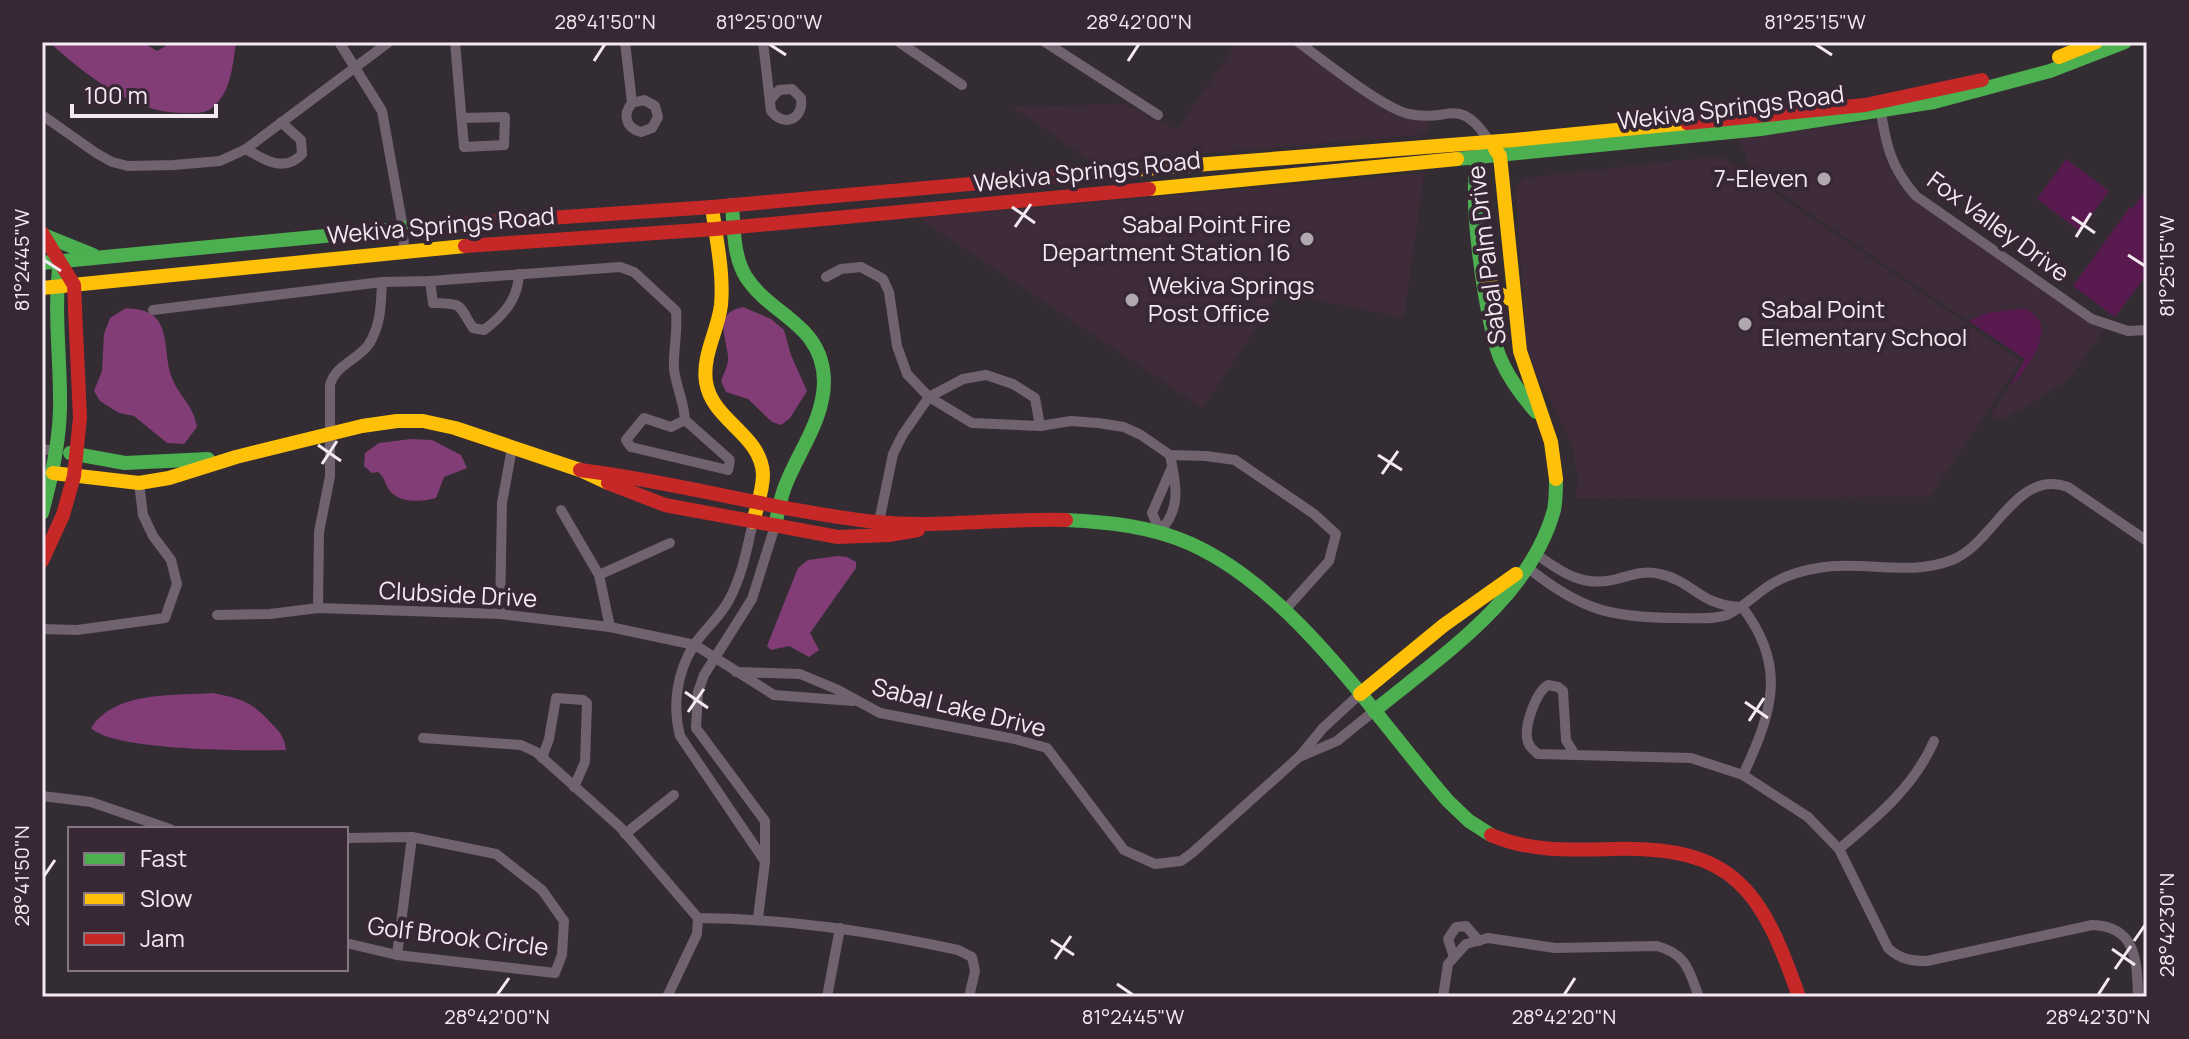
<svg xmlns="http://www.w3.org/2000/svg" width="2189" height="1039" font-family="Manrope,sans-serif">
<style>
.built{fill:#3f2c3b}
.green{fill:#581a4f}
.water{fill:#823d76}
.lines{fill:none;stroke-linecap:round;stroke-linejoin:round}
.street{stroke:#70626e;stroke-width:10}
.fast{stroke:#4caf50;stroke-width:14}
.slow{stroke:#ffc107;stroke-width:14}
.jam{stroke:#c62828;stroke-width:14}
.ticks{fill:none;stroke:#f5eaf2;stroke-width:3}
.poi-dot{fill:#b1a8af;stroke:#382835;stroke-width:3}
.labels{text-anchor:middle;stroke-width:8;stroke-linejoin:round;paint-order:stroke}
.street-label{font-size:24px;fill:#f5eaf2;stroke:#382835}
.poi-label{font-size:24px;fill:#f5eaf2;stroke:#382835;text-anchor:end}
.neatline{fill:none;stroke:#f5eaf2;stroke-width:3}
.ticks-label{font-size:20px;text-anchor:middle;fill:#f5eaf2}
</style>
<rect width="100%" height="100%" fill="#342c33"/>
<!-- built -->
<g class="built">
<polygon points="1238,42 1290,42 1386,110 1406,119 1423,120 1430,124 1428,134 1093,163 1013,107 1123,104 1177,130"/>
<polygon points="1877,122 1886,162 1897,182 1912,199 2090,323 2105,329 2067,381 2001,421 1991,414 2009,387 2026,371 2025,308 1987,313 1968,321 1753,174 1738,136"/>
<polygon points="1720,156 2021,361 1929,497 1576,498 1578,475 1571,442 1534,367 1527,348 1515,188 1524,178"/>
<polygon points="1424,173 1404,318 1293,295 1277,297 1202,408 918,218"/>
</g>
<!-- green -->
<g class="green">
<polygon points="2066,159 2109,191 2080,231 2037,199"/>
<polygon points="2147,189 2147,274 2115,317 2073,286 2130,207 2132,209"/>
<path d="M2025,308C2031,312 2037,316 2040,322C2047,343 2023,375 2009,387L2025,359L1969,321L1987,313Z"/>
</g>
<!-- water -->
<g class="water">
<path d="M49,42H142L157,51L166,46L167,42H236C233,64 231,96 209,110C202,114 192,113 184,113C133,114 85,74 49,42Z"/>
<path d="M743,307L771,319L784,330L791,355L807,391L790,418L781,425L772,422L748,399L726,392L721,381C724,373 729,364 728,356C726,337 713,313 743,307Z"/>
<path d="M126,308C138,309 152,310 159,322C168,337 165,361 172,378C180,398 193,404 197,427L184,444L167,443L134,416L119,413L100,401L94,391L102,371L104,334L110,318Z"/>
<path d="M411,439L432,440L461,455L467,468L444,477L436,498C423,502 396,504 388,488C384,481 385,478 378,472L372,473L364,466L365,453L379,443Z"/>
<polygon points="838,556 847,557 856,562 856,568 810,633 819,650 809,657 789,646 771,650 767,646 798,568 808,560"/>
<path d="M212,693C239,698 251,701 270,722C280,732 284,736 286,750C249,751 114,751 91,728C115,691 172,696 212,693Z"/>
</g>
<g class="lines">
<!-- street -->
<g class="street">
<polyline points="339,42 382,111 403,228 404,250"/>
<polyline points="455,42 464,147 504,145 505,117 462,118"/>
<path d="M625,42L632,103C622,115 626,128 641,132L652,128L658,117L655,106L644,100L632,103"/>
<path d="M763,42L771,111C784,128 804,119 801,98L792,89L779,90L771,99"/>
<polyline points="899,42 962,85"/>
<polyline points="1045,42 1158,115"/>
<path d="M1298,42C1323,60 1382,108 1409,114C1451,123 1458,94 1490,142"/>
<path d="M1880,107C1886,144 1890,167 1916,196L2092,319L2128,331L2147,330"/>
<polyline points="42,115 96,153 112,162 128,166 174,165 220,161 246,149 389,42"/>
<path d="M246,149C264,160 285,173 302,154L301,140L281,122"/>
<polyline points="826,277 841,269 861,267 883,279 889,292 897,346 907,374 929,397 972,423 1040,426 1071,421 1098,423 1124,427 1141,435 1170,455"/>
<path d="M430,281L433,303C464,304 457,303 473,328L484,330C504,315 518,299 519,274"/>
<path d="M153,310L382,282L430,281L620,267L634,272L676,311C678,331 673,350 674,369C676,386 684,402 685,420"/>
<polygon points="644,418 671,427 685,420 730,460 728,470 631,447 626,440"/>
<polyline points="42,449 56,451"/>
<polyline points="1170,455 1206,456 1235,460 1314,514 1336,534 1329,561 1284,611"/>
<path d="M1170,455C1176,484 1182,508 1160,531L1152,513L1172,467"/>
<polyline points="561,510 599,575 610,627"/>
<path d="M753,522C747,549 742,576 729,600C720,617 705,629 694,645C677,672 672,705 680,736L764,860"/>
<polyline points="879,522 893,454 903,434 929,397 963,379 986,375 1013,384 1035,398 1040,426"/>
<path d="M1536,554C1562,573 1584,588 1617,579C1632,575 1644,570 1660,574C1693,581 1699,605 1740,607"/>
<path d="M1527,567C1580,610 1611,618 1678,618C1694,618 1712,620 1727,615C1742,608 1754,596 1767,587C1783,576 1799,571 1818,568C1862,560 1909,577 1952,560C1994,544 2016,468 2068,487L2147,541"/>
<polyline points="599,575 670,543"/>
<path d="M1742,607C1788,666 1772,713 1743,775"/>
<path d="M318,608L319,532L330,476V385C335,365 358,360 369,344C381,325 381,304 382,282"/>
<polyline points="500,614 502,503 512,448"/>
<polyline points="217,615 270,614 318,608 500,614 610,627 695,645 774,695 853,701"/>
<polyline points="42,629 77,630 165,618 177,584 171,560 153,536 143,515 139,483"/>
<polyline points="736,672 800,674 836,689 880,713 1015,739 1047,748 1124,850 1155,864 1181,861 1192,853 1300,756 1323,728 1360,694"/>
<polyline points="423,738 521,745 536,752 620,827 698,918 697,934 667,997"/>
<path d="M1575,755L1566,740L1563,691L1558,687L1548,685C1536,692 1525,724 1527,738C1528,746 1533,750 1538,754L1691,758L1743,775L1808,817L1839,849L1888,948C1900,959 1910,961 1927,961L2092,925C2137,926 2137,962 2138,997"/>
<polyline points="1302,756 1337,741 1374,711"/>
<polyline points="542,758 549,739 556,698 583,700 587,703 585,762 574,787"/>
<polyline points="42,796 91,802 170,829"/>
<polyline points="625,834 674,795"/>
<polyline points="346,838 412,837 496,854 542,890 564,921 562,955 555,973 397,955 346,943"/>
<path d="M1839,849C1876,818 1914,787 1934,741"/>
<path d="M698,918C789,919 869,931 958,950L972,957L975,971L969,997"/>
<polyline points="758,918 765,862 765,821 696,728 698,692 704,675 752,599 775,526"/>
<polyline points="397,955 412,837"/>
<polyline points="1454,957 1448,939 1456,927 1466,926 1479,941"/>
<polyline points="827,997 840,928"/>
<path d="M1443,997L1448,964L1466,944L1488,938L1555,948L1657,946C1687,954 1689,971 1699,997"/>
</g>
<!-- fast -->
<g class="fast">
<path d="M1482,152C1463,175 1487,330 1501,360C1510,380 1522,396 1536,412"/>
<polyline points="1457,159 1761,129 1934,102 2050,71 2125,42"/>
<path d="M732,205C734,228 733,256 746,277C772,317 823,324 824,381C824,419 799,451 786,484C780,498 778,512 775,526"/>
<polyline points="46,236 93,255"/>
<polyline points="42,263 430,226"/>
<polyline points="70,453 125,463 208,459"/>
<path d="M42,513C51,479 59,445 60,409C61,360 53,311 60,261"/>
<path d="M1066,520C1108,522 1151,526 1191,544C1295,591 1375,717 1448,801L1469,821L1491,835"/>
<path d="M1374,711C1441,656 1530,598 1554,510C1556,500 1556,489 1556,479"/>
</g>
<!-- slow -->
<g class="slow">
<polyline points="2059,57 2096,42"/>
<polyline points="1495,149 1500,156 1520,351 1551,442 1556,479"/>
<polyline points="1106,172 1514,140 1687,123"/>
<polyline points="1149,189 1457,159"/>
<path d="M712,207C716,239 724,272 721,305C718,331 702,355 706,382C712,421 761,434 763,474C763,490 757,507 753,522"/>
<polyline points="1485,276 1498,293 1514,301"/>
<polyline points="42,288 465,246"/>
<polyline points="53,473 139,483 169,478 236,457 362,426 397,421 423,421 455,428 580,470 608,483"/>
<polyline points="1360,694 1444,625 1516,574"/>
</g>
<!-- jam -->
<g class="jam">
<polyline points="1687,123 1865,105 1982,80"/>
<polyline points="430,226 712,207 1106,172"/>
<polyline points="42,233 74,285 80,418 74,476 63,515 42,561"/>
<polyline points="465,246 715,229 1149,189"/>
<path d="M580,470C679,482 776,511 876,522C939,528 1002,518 1066,520"/>
<polyline points="608,483 665,505 838,537 889,535 918,530"/>
<path d="M1491,835C1530,852 1570,850 1612,849C1735,845 1762,891 1799,997"/>
</g>
</g>
<!-- ticks -->
<path class="ticks" d="M769,44L786,55M1815,44L1832,55M594,61L605,44M1128,61L1139,44M1012,207L1035,223M2072,217L2095,233M1015,227L1031,204M2076,237L2091,213M2128,255L2145,266M44,260L61,271M318,445L341,461M1378,455L1402,470M322,464L337,441M1382,474L1398,451M685,692L708,708M1745,702L1768,718M688,712L704,689M1749,721L1764,698M44,876L55,860M1051,940L1074,955M2134,941L2145,925M2112,949L2135,965M1055,959L1071,936M2115,969L2131,946M1117,984L1133,995M497,995L509,978M1564,995L1575,978M2098,995L2109,978"/>
<!-- markers -->
<g class="poi-dot">
<circle cx="1824" cy="179" r="8"/>
<circle cx="1307" cy="239" r="8"/>
<circle cx="1132" cy="300" r="8"/>
<circle cx="1745" cy="324" r="8"/>
</g>
<g class="labels">
<!-- street labels -->
<g class="street-label">
<text transform="translate(1731 108) rotate(-7)" y="8">Wekiva Springs Road</text>
<text transform="translate(1087 172) rotate(-6)" y="8">Wekiva Springs Road</text>
<text transform="translate(441 226) rotate(-5)" y="8">Wekiva Springs Road</text>
<text transform="translate(1998 227) rotate(36)" y="8">Fox Valley Drive</text>
<text transform="translate(1487 255) rotate(-97)" y="8">Sabal Palm Drive</text>
<text transform="translate(458 595) rotate(3)" y="8">Clubside Drive</text>
<text transform="translate(959 708) rotate(14)" y="8">Sabal Lake Drive</text>
<text transform="translate(458 937) rotate(7)" y="8">Golf Brook Circle</text>
</g>
<!-- poi labels -->
<g class="poi-label">
<text x="1808" y="187">7-Eleven</text>
<text x="1291" y="233">Sabal Point Fire<tspan x="1291" dy="28">Department Station 16</tspan></text>
<text x="1148" y="294" text-anchor="start">Wekiva Springs<tspan x="1148" dy="28">Post Office</tspan></text>
<text x="1761" y="318" text-anchor="start">Sabal Point<tspan x="1761" dy="28">Elementary School</tspan></text>
</g>
</g>
<!-- border -->
<rect width="2189" height="1039" fill="none" stroke="#382835" stroke-width="88"/>
<!-- legend -->
<rect x="68" y="827" width="280" height="144" fill="#382835" stroke="#847681" stroke-width="2"/>
<rect x="84" y="853" width="40" height="12" fill="#4caf50" stroke="#847681" stroke-width="2"/>
<text x="140" y="867" font-size="24" fill="#f5eaf2">Fast</text>
<rect x="84" y="893" width="40" height="12" fill="#ffc107" stroke="#847681" stroke-width="2"/>
<text x="140" y="907" font-size="24" fill="#f5eaf2">Slow</text>
<rect x="84" y="933" width="40" height="12" fill="#c62828" stroke="#847681" stroke-width="2"/>
<text x="140" y="947" font-size="24" fill="#f5eaf2">Jam</text>
<!-- scale -->
<path d="M72 104v12h144v-12" fill="none" stroke="#f5eaf2" stroke-width="4"/>
<text x="84" y="104" font-size="24" fill="#f5eaf2" stroke="#382835" stroke-width="6" paint-order="stroke">100 m</text>
<rect x="44" y="44" width="2101" height="951" class="neatline"/>
<g class="ticks-label">
<text x="605" y="29">28°41'50"N</text>
<text x="769" y="29">81°25'00"W</text>
<text x="1139" y="29">28°42'00"N</text>
<text x="1815" y="29">81°25'15"W</text>
<text transform="translate(22 260) rotate(-90)" y="7">81°24'45"W</text>
<text transform="translate(2167 266) rotate(-90)" y="7">81°25'15"W</text>
<text transform="translate(22 876) rotate(-90)" y="7">28°41'50"N</text>
<text transform="translate(2167 925) rotate(-90)" y="7">28°42'30"N</text>
<text x="497" y="1024">28°42'00"N</text>
<text x="1133" y="1024">81°24'45"W</text>
<text x="1564" y="1024">28°42'20"N</text>
<text x="2098" y="1024">28°42'30"N</text>
</g>
</svg>
